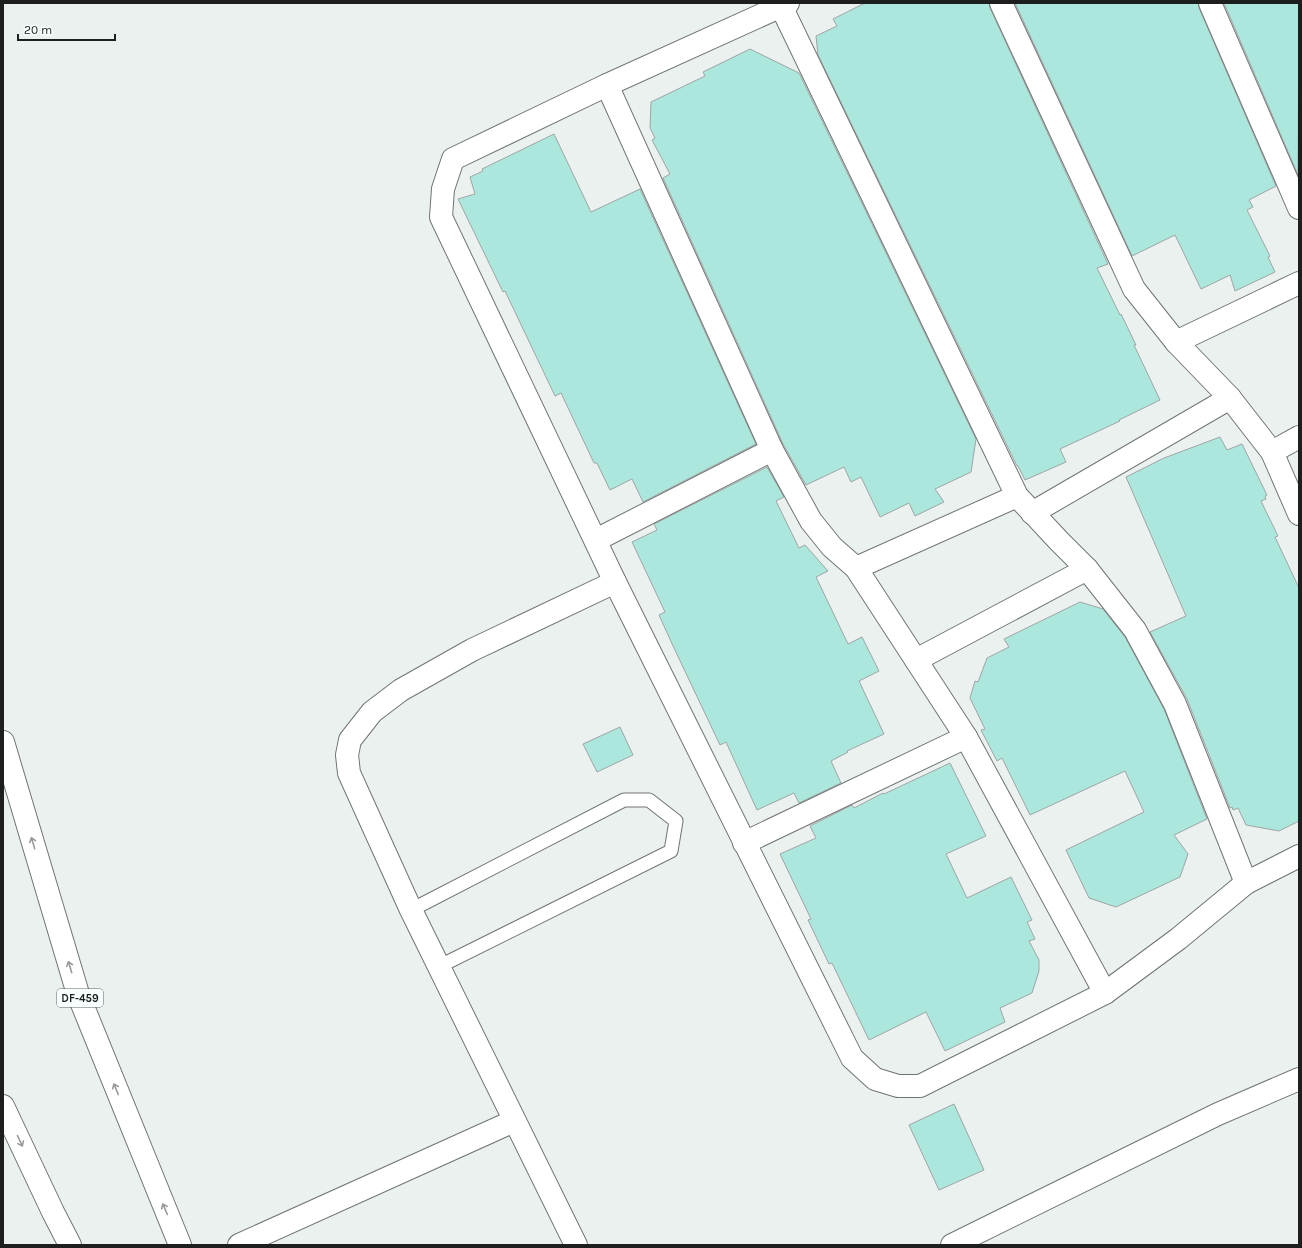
<svg xmlns="http://www.w3.org/2000/svg" width="1302" height="1248" font-family="Karla,sans-serif">
<style>
.building{fill:#ace7dd;stroke:#9fa5a4}
.lines{fill:none;stroke-linecap:round;stroke-linejoin:round}
.lane-casing{stroke:#707574;stroke-width:15}
.street-casing{stroke:#707574;stroke-width:24}
.primary-casing{stroke:#707574;stroke-width:24}
.lane{stroke:#fff;stroke-width:13}
.street{stroke:#fff;stroke-width:22}
.primary{stroke:#fff;stroke-width:22}
.oneway{stroke:#999a9a}
.labels{text-anchor:middle;stroke-width:3;stroke-linejoin:round;paint-order:stroke}
.shield{fill:#f8fefd;stroke:#5f6262;stroke-width:1}
.shield-label{font-size:11px;font-weight:bold;fill:#1d1f1f}
</style>
<rect width="100%" height="100%" fill="#ebf1ef"/>
<!-- building -->
<g class="building">
<polygon points="865,3 989,3 990,8 1108,264 1097,268 1120,315 1121,314 1136,345 1134,345 1160,400 1119,420 1120,421 1060,449 1066,462 1025,480 1018,466 1017,466 818,55 816,36 837,26 833,19"/>
<polygon points="1015,3 1198,3 1199,8 1276,186 1249,200 1253,207 1247,210 1270,256 1268,257 1275,272 1235,291 1230,275 1201,289 1175,235 1132,256"/>
<polygon points="1224,3 1299,3 1298,175"/>
<polygon points="750,49 799,73 976,439 971,472 935,489 944,502 915,516 909,503 880,517 861,477 851,482 844,467 806,485 783,444 663,178 670,174 652,140 655,138 650,128 651,102 705,76 703,72"/>
<polygon points="554,134 591,212 640,189 756,444 643,502 632,479 610,490 597,463 594,463 561,393 555,396 505,291 503,292 458,199 475,194 470,177 483,171 482,169"/>
<polygon points="1220,437 1227,450 1242,444 1267,495 1265,496 1266,499 1261,501 1278,536 1275,537 1299,588 1299,821 1279,831 1246,825 1238,808 1233,810 1232,807 1230,808 1187,699 1150,632 1186,616 1126,477 1164,458"/>
<polygon points="767,467 784,497 776,501 799,548 805,545 828,571 816,577 848,644 862,637 879,671 859,681 884,734 847,751 848,752 831,761 841,783 799,803 794,793 757,810 726,742 720,745 673,646 659,615 665,612 632,542 657,530 654,524"/>
<polygon points="1080,602 1103,609 1125,637 1164,709 1207,819 1174,835 1188,854 1180,877 1116,907 1089,898 1066,850 1144,812 1125,771 1030,815 1002,758 997,761 981,730 985,729 970,698 975,681 978,682 987,658 1009,647 1004,639"/>
<polygon points="620,727 633,755 597,772 583,744"/>
<polygon points="950,763 986,836 946,854 967,898 1011,877 1032,920 1027,922 1035,939 1029,941 1039,960 1039,971 1032,993 1000,1008 1005,1022 945,1051 926,1012 869,1040 832,963 829,964 808,920 811,919 780,854 816,838 810,826 852,805 854,808 883,793 884,794"/>
<polygon points="954,1104 984,1170 939,1190 909,1125"/>
</g>
<g class="lines">
<defs>
<polyline id="lane" points="411,910 624,800 649,800 676,821 671,851 440,966"/>
<g id="street">
<polyline points="788,3 607,85 453,159 443,189 441,217 615,582 852,1058 875,1079 898,1086 920,1086 1105,993 1178,939 1246,883 1299,856"/>
<polyline points="1001,3 1134,289 1176,342 1230,398 1272,452 1299,514"/>
<polyline points="1210,3 1299,208"/>
<polyline points="781,6 1017,496 1059,541 1087,569 1135,630 1175,704 1246,883"/>
<polyline points="607,85 772,450 811,521 832,547 856,568 966,737 1105,993"/>
<polyline points="1176,342 1299,283"/>
<polyline points="1272,452 1299,437"/>
<polyline points="1032,513 1230,398"/>
<polyline points="596,540 772,450"/>
<polyline points="856,568 1017,496"/>
<polyline points="916,660 1087,569"/>
<polyline points="744,843 966,737"/>
<polyline points="239,1245 514,1121"/>
<polyline points="576,1245 411,910 349,773 347,755 350,740 372,712 401,690 472,650 615,582"/>
<polyline points="952,1245 1218,1114 1299,1079"/>
</g>
<g id="primary">
<polyline points="3,742 78,994 180,1245"/>
<polyline points="3,1106 53,1212 70,1245"/>
</g>
</defs>
<!-- lane casing -->
<use href="#lane" class="lane-casing"/>
<!-- street casing -->
<use href="#street" class="street-casing"/>
<!-- primary casing -->
<use href="#primary" class="primary-casing"/>
<!-- lane -->
<use href="#lane" class="lane"/>
<!-- street -->
<use href="#street" class="street"/>
<!-- primary -->
<use href="#primary" class="primary"/>
</g>
<!-- one-way arrows -->
<defs><path id="oneway-shaft" d="M-6 0H5M1.5-3L5.5 0L1.5 3" fill="none" stroke-width="1.6" stroke-linecap="round" stroke-linejoin="round"/></defs>
<g class="oneway">
<use href="#oneway-shaft" transform="translate(33 843) rotate(-107)"/>
<use href="#oneway-shaft" transform="translate(70 967) rotate(-107)"/>
<use href="#oneway-shaft" transform="translate(116 1089) rotate(-112)"/>
<use href="#oneway-shaft" transform="translate(20 1141) rotate(65)"/>
<use href="#oneway-shaft" transform="translate(165 1209) rotate(-113)"/>
</g>
<g class="labels">
<!-- shield labels -->
<rect class="shield" x="57" y="989" width="46" height="18" rx="3"/>
<g class="shield-label">
<text x="80" y="1002">DF-459</text>
</g>
</g>
<!-- border -->
<rect width="1302" height="1248" fill="none" stroke="#1d1f1f" stroke-width="8"/>
<!-- scale -->
<path d="M18 34v6h97v-6" fill="none" stroke="#1d1f1f" stroke-width="2"/>
<text x="24" y="34" font-size="12" fill="#1d1f1f" stroke="#f8fefd" stroke-width="3" paint-order="stroke">20 m</text>
</svg>
